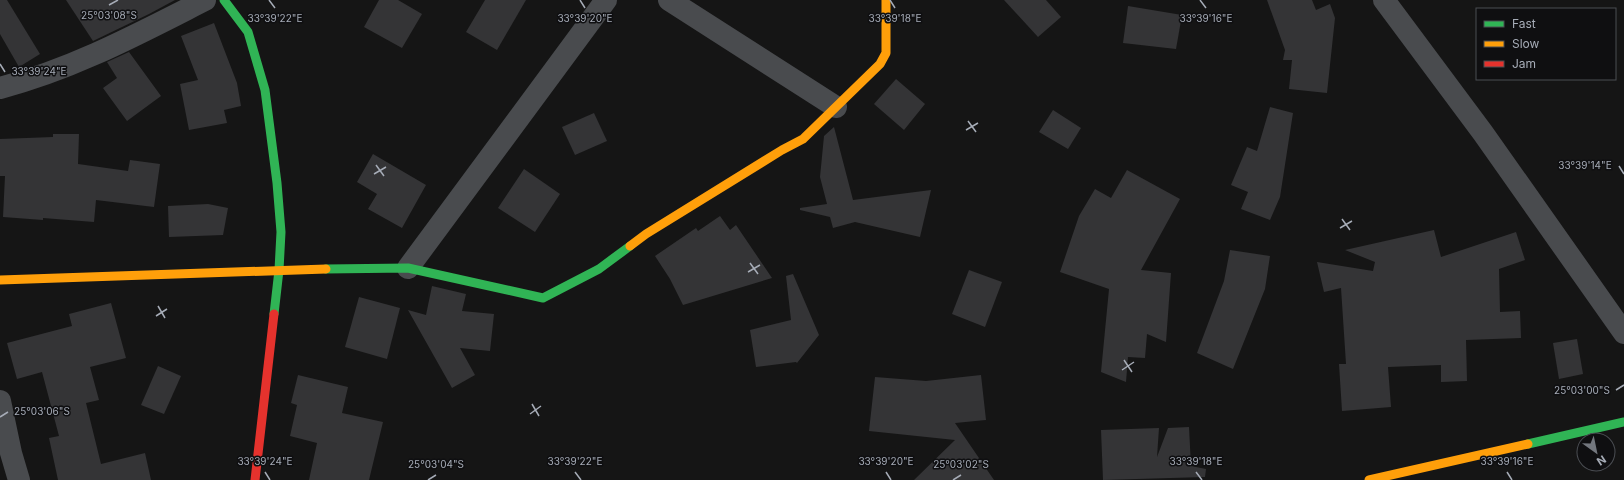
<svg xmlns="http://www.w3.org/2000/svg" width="1624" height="480" font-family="Inter,sans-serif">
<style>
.building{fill:#343436}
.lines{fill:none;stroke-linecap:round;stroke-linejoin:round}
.street{stroke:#494b4e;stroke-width:22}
.fast{stroke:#30b455;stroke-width:9}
.slow{stroke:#ff9f0a;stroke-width:9}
.jam{stroke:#e5322d;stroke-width:9}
.ticks{fill:none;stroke:#a6acb7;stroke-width:1.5}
.ticks-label{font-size:10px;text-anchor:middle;fill:#a6acb7;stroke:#0f0f11;stroke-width:3;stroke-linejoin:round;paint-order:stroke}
</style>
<rect width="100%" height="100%" fill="#151515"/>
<!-- building -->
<g class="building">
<polygon points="0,0 7,0 40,54 19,67 0,34"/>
<polygon points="66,0 175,0 149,14 93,41"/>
<polygon points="379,0 398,0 422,14 402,48 364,27"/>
<polygon points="485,0 526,0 497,50 466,32"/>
<polygon points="1004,0 1046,0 1061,17 1038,37"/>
<polygon points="1267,0 1312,0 1316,10 1330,4 1335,18 1327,93 1289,89 1292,60 1283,60 1285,50"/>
<polygon points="1128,6 1182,15 1176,49 1123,43"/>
<polygon points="214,23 237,83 241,106 224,110 227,123 189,130 180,84 198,80 181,36"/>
<polygon points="129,52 161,96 127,121 103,88 117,78 107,62"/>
<polygon points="896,79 925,104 904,130 874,104"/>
<polygon points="1270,107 1293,113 1280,197 1270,220 1241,209 1248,192 1231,185 1247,147 1257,151"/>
<polygon points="1053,110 1081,128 1068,149 1039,132"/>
<polygon points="594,113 607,141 575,155 562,127"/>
<polygon points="834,127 853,200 931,190 920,237 855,222 833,228 830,217 800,210 800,208 827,204 820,177 824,136"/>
<polygon points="53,134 79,134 78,164 128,171 130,160 160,164 154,207 96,200 94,222 43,218 43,220 3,217 5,176 0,176 0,139 53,137"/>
<polygon points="373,154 426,185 402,228 368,209 377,194 357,182"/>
<polygon points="524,169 560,194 535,232 498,208"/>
<polygon points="1127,170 1180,199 1141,270 1171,273 1166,342 1147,334 1145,358 1128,357 1126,382 1101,372 1109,289 1060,272 1079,216 1095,189 1111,198"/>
<polygon points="208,204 228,208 223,235 169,237 168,206"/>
<polygon points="720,216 730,230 736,225 772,278 683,305 670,279 655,256 696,228 698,231"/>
<polygon points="1434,230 1441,257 1516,232 1525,260 1499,269 1500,312 1520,311 1521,338 1466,340 1467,381 1441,382 1441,365 1388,367 1391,407 1342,411 1339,364 1346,364 1341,288 1324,292 1317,262 1373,271 1375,262 1345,250"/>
<polygon points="1230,250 1270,256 1265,289 1233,369 1197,353 1224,281"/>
<polygon points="969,270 1002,282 985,327 952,314"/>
<polygon points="793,274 819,335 797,363 796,362 756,367 750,330 791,320 786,276"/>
<polygon points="432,286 466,294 462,311 494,314 490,351 460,348 475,375 452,388 408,310 426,315"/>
<polygon points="359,297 400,308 387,359 345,347"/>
<polygon points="111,303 126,358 90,367 99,400 86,403 101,464 145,453 151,480 58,480 49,438 59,436 42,372 17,379 7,343 72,326 69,314"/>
<polygon points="1577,339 1583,374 1559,379 1553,343"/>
<polygon points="158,366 181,376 164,414 141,405"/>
<polygon points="298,375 348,387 342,413 383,422 369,480 309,480 317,443 290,436 297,405 291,403"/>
<polygon points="981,375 986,420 955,423 994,480 914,480 955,440 869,431 875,377 926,381"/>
<polygon points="1189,427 1191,466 1206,469 1205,477 1103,480 1101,430 1159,428 1157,457 1168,428"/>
</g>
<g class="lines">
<!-- street -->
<g class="street">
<polyline points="669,0 836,107"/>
<polyline points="1384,0 1483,133 1624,333"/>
<path d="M0,88C73,69 138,34 205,0"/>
<polyline points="408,268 606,0"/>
<polyline points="0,401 11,453 19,480"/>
</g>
<!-- fast -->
<g class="fast">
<polyline points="224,0 248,32 265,90 277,183 281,232 279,270 274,314"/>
<polyline points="326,269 408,268 543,298 599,269 630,246"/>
<polyline points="1528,444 1624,422"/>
</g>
<!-- slow -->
<g class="slow">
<polyline points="630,246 646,234 782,150 803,139 880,64 886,53 886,0"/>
<polyline points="0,280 326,269"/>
<polyline points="1369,480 1528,444"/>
</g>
<!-- jam -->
<polyline class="jam" points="255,480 274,314"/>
</g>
<!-- ticks -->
<path class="ticks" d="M269,0L275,8M580,0L585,8M890,0L895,8M1200,0L1206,8M109,5L118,0M0,64L5,72M968,121L976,132M966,130L978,123M376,165L384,176M1619,166L1624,174M374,174L386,167M1342,219L1350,230M1340,228L1352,221M750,263L758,274M748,272L760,265M158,306L165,318M156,316L167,309M1124,360L1132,372M1122,370L1134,362M1616,390L1624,385M532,404L539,416M530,414L541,406M0,417L8,412M265,472L270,480M575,472L581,480M886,472L891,480M1196,472L1202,480M1507,472L1512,480M428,480L436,475M953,480L961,475"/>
<g class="ticks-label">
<text x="109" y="19">25°03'08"S</text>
<text x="275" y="22">33°39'22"E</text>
<text x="585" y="22">33°39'20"E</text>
<text x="895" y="22">33°39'18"E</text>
<text x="1206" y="22">33°39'16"E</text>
<text x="39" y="75">33°39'24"E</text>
<text x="1585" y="169">33°39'14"E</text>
<text x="1582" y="394">25°03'00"S</text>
<text x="42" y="415">25°03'06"S</text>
<text x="265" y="465">33°39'24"E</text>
<text x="575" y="465">33°39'22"E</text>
<text x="886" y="465">33°39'20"E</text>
<text x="1196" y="465">33°39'18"E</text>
<text x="1507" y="465">33°39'16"E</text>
<text x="436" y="468">25°03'04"S</text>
<text x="961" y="468">25°03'02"S</text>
</g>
<!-- legend -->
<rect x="1476" y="8" width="140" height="72" fill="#0f0f11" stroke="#4b4e53"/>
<rect x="1484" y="21" width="20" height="6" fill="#30b455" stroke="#4b4e53"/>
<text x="1512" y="28" font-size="12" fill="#a6acb7">Fast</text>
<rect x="1484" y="41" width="20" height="6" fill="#ff9f0a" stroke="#4b4e53"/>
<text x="1512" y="48" font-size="12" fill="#a6acb7">Slow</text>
<rect x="1484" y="61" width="20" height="6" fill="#e5322d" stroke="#4b4e53"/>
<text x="1512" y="68" font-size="12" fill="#a6acb7">Jam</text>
<!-- north arrow -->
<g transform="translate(1596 452) rotate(147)"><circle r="19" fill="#0f0f11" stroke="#4b4e53"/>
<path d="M0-3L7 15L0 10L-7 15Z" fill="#73777e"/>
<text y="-6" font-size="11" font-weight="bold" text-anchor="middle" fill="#a6acb7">N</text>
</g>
</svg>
